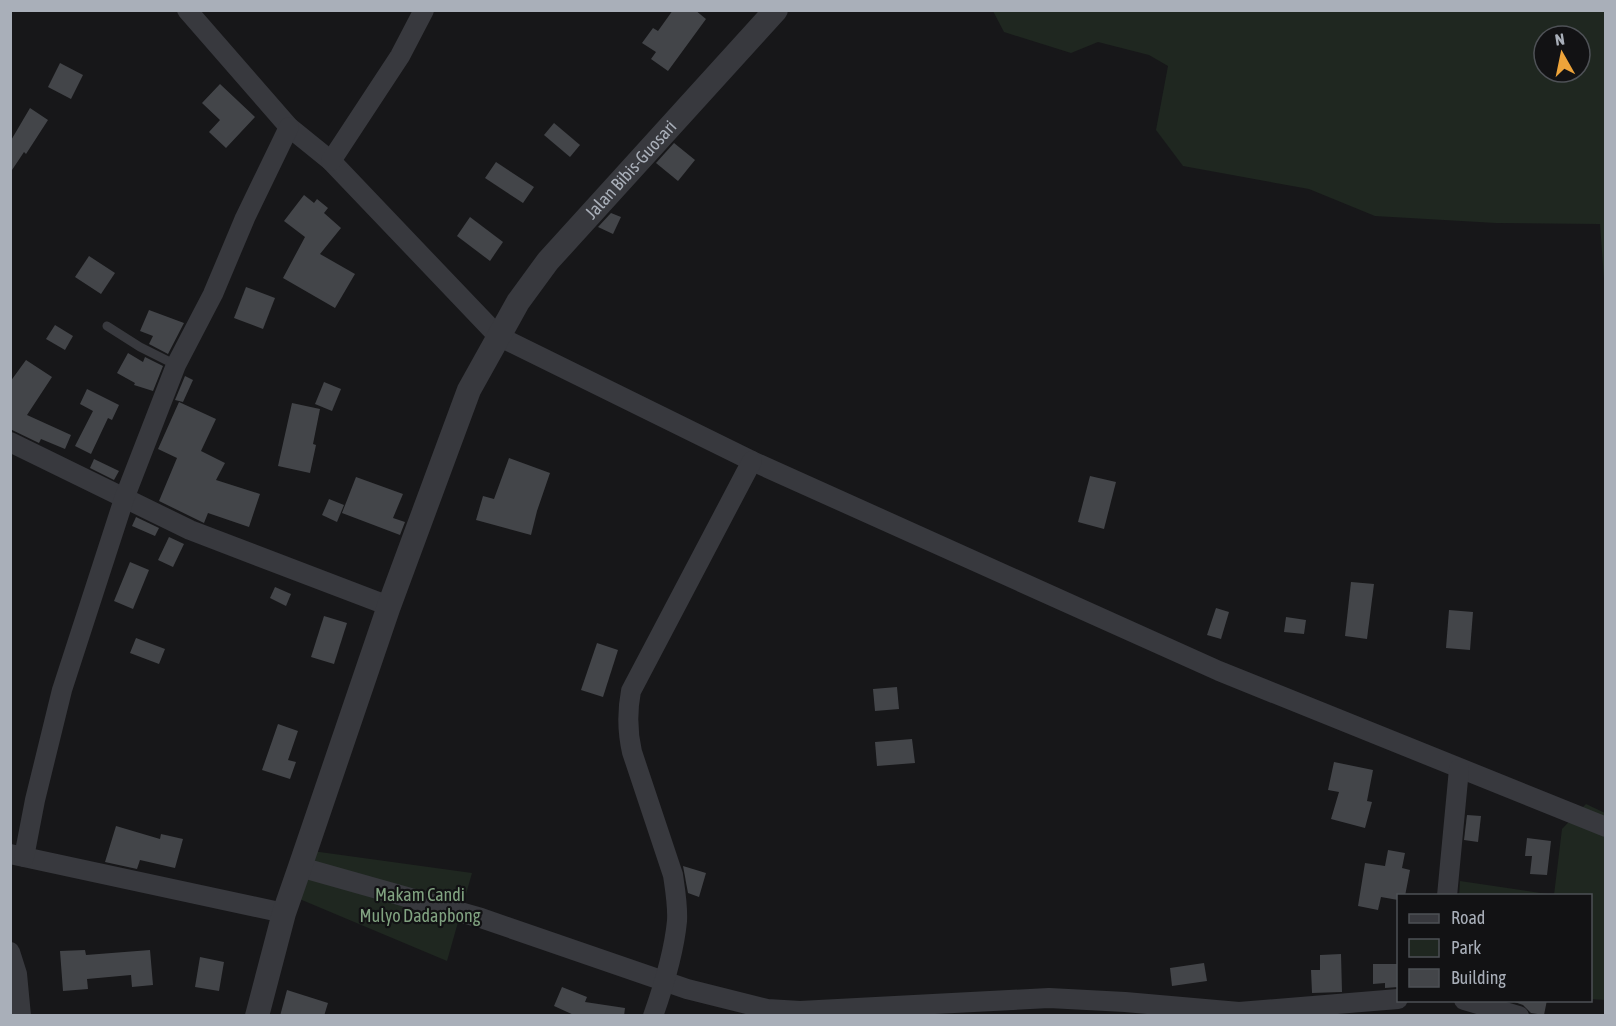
<svg xmlns="http://www.w3.org/2000/svg" width="1616" height="1026" font-family="'Asap Condensed',sans-serif">
<style>
.green{fill:#1f2720;fill-rule:evenodd}
.building{fill:#434549}
.lines{fill:none;stroke-linecap:round;stroke-linejoin:round}
.service{stroke:#38393e;stroke-width:9}
.minor{stroke:#38393e;stroke-width:20}
.tertiary{stroke:#38393e;stroke-width:24}
.labels{text-anchor:middle;stroke-width:4.5;stroke-linejoin:round;paint-order:stroke}
.street-label{font-size:18px;fill:#a9afb9;stroke:#121214}
.park-label{font-size:18px;fill:#81a381;stroke:#121214}
</style>
<rect width="100%" height="100%" fill="#171719"/>
<!-- green -->
<g class="green">
<path d="M993,11H1605V293L1600,224L1496,223L1375,216L1309,189L1183,166L1156,130L1168,66L1149,55L1098,42L1071,53L1004,32ZM1544,36H1580V72H1544Z"/>
<polygon points="1586,804 1605,813 1605,1000 1591,999 1590,896 1459,896 1460,881 1554,895 1562,829"/>
<polygon points="305,850 472,873 447,961 290,895"/>
</g>
<!-- building -->
<g class="building">
<polygon points="673,10 695,10 706,19 668,71 651,59 656,52 642,43 653,28 658,31"/>
<polygon points="60,63 83,75 71,99 48,87"/>
<polygon points="220,84 255,117 226,148 209,132 220,120 202,103"/>
<polygon points="30,108 48,120 26,154 24,152 10,173 10,142"/>
<polygon points="554,123 580,145 570,157 544,135"/>
<polygon points="674,143 695,160 678,181 656,163"/>
<polygon points="496,162 534,187 523,203 485,178"/>
<polygon points="304,195 314,203 317,199 328,208 324,213 341,228 320,254 355,274 335,308 283,278 305,237 284,221"/>
<polygon points="611,213 621,217 613,234 598,227"/>
<polygon points="470,217 503,242 490,261 457,236"/>
<polygon points="89,256 115,273 101,294 75,277"/>
<polygon points="246,287 275,298 263,329 234,318"/>
<polygon points="149,310 184,323 168,354 149,344 153,336 140,331"/>
<polygon points="55,325 73,336 65,350 46,339"/>
<polygon points="128,353 143,362 145,357 163,366 153,391 134,385 135,383 117,373"/>
<polygon points="26,360 52,377 27,415 71,435 65,449 41,439 39,443 10,429 10,382"/>
<polygon points="185,376 193,380 183,402 175,400"/>
<polygon points="324,382 341,389 332,411 315,404"/>
<polygon points="87,389 119,405 112,420 108,418 91,454 75,446 93,411 80,404"/>
<polygon points="179,402 216,419 201,451 225,463 216,480 260,494 249,527 208,513 204,523 159,501 177,458 158,449"/>
<polygon points="292,403 320,409 313,444 316,445 310,473 278,466"/>
<polygon points="509,458 550,473 537,511 531,535 476,520 483,496 494,499"/>
<polygon points="94,459 119,471 114,480 90,468"/>
<polygon points="1090,476 1116,482 1104,529 1078,522"/>
<polygon points="356,477 403,494 393,518 405,522 400,535 342,513"/>
<polygon points="329,499 344,505 337,522 322,515"/>
<polygon points="136,517 159,528 155,536 132,526"/>
<polygon points="169,537 184,544 173,567 158,560"/>
<polygon points="130,562 149,570 133,609 114,601"/>
<polygon points="1351,582 1374,584 1367,639 1345,636"/>
<polygon points="275,587 291,594 286,606 270,598"/>
<polygon points="1216,608 1229,612 1221,639 1207,635"/>
<polygon points="1449,610 1473,612 1470,650 1446,648"/>
<polygon points="324,616 347,623 334,664 311,657"/>
<polygon points="1286,617 1306,620 1304,634 1284,632"/>
<polygon points="136,638 165,649 159,664 130,653"/>
<polygon points="597,643 618,650 603,697 581,690"/>
<polygon points="897,687 899,709 875,711 873,689"/>
<polygon points="278,724 298,731 288,760 296,762 290,779 262,770"/>
<polygon points="912,739 915,763 877,766 875,742"/>
<polygon points="1334,762 1373,770 1367,801 1372,802 1365,828 1331,819 1339,792 1328,790"/>
<polygon points="1467,815 1481,816 1478,842 1464,840"/>
<polygon points="116,826 160,839 161,834 183,839 175,868 140,860 137,869 105,862"/>
<polygon points="1527,838 1551,841 1547,875 1530,874 1532,856 1525,856"/>
<polygon points="1388,850 1405,853 1402,868 1410,870 1405,896 1398,896 1398,900 1381,897 1378,910 1358,906 1365,863 1385,866"/>
<polygon points="683,866 706,873 699,897 688,893"/>
<polygon points="85,950 86,955 150,950 153,985 132,987 131,975 87,979 88,989 63,991 60,951"/>
<polygon points="1341,954 1342,992 1312,993 1311,970 1320,970 1320,955"/>
<polygon points="200,957 224,962 219,991 195,987"/>
<polygon points="1204,963 1207,981 1172,986 1170,968"/>
<polygon points="1373,964 1398,964 1398,987 1385,988 1385,983 1373,984"/>
<polygon points="562,987 587,997 585,1002 625,1008 624,1016 576,1016 554,1006"/>
<polygon points="287,990 328,1003 324,1016 280,1016"/>
<polygon points="1509,1000 1547,1000 1544,1015 1531,1013 1523,1005"/>
</g>
<g class="lines">
<!-- service -->
<polyline class="service" points="107,326 140,347 176,365"/>
<!-- minor -->
<g class="minor">
<polyline points="187,10 289,127 331,161 498,336 752,461 1219,671 1606,827"/>
<polyline points="331,161 400,56 424,10"/>
<polyline points="10,442 190,530 389,606"/>
<polyline points="10,854 284,913"/>
<polyline points="24,857 35,800 62,690 124,499 176,365 213,294 245,218 289,127"/>
<polyline points="300,867 481,918 687,989 767,1009 800,1011 1049,998 1125,1002 1239,1012 1398,999"/>
<polyline points="1447,896 1459,769"/>
<polyline points="10,952 17,974 21,1016"/>
<polyline points="1464,1000 1519,1016"/>
<path d="M653,1016C664,985 674,953 677,921C678,906 675,889 673,875L632,752C627,730 627,712 631,691L752,461"/>
</g>
<!-- tertiary -->
<path class="tertiary" id="s1" d="M257,1016L284,913L300,867L389,606L469,390L518,302L548,261L776,10"/>
</g>
<g class="labels">
<!-- street labels -->
<g class="street-label">
<text dy="6" stroke="none"><textPath href="#s1" startOffset="936">Jalan Bibis-Guosari</textPath></text>
</g>
<!-- park labels -->
<g class="park-label">
<text x="420" y="901">Makam Candi<tspan x="420" dy="21">Mulyo Dadapbong</tspan></text>
</g>
</g>
<!-- border -->
<rect width="1616" height="1026" fill="none" stroke="#a9afb9" stroke-width="24"/>
<!-- legend -->
<rect x="1397" y="894" width="195" height="108" fill="#121214" stroke="#4e5156" stroke-width="1.5"/>
<rect x="1409" y="914" width="30" height="9" fill="#38393e" stroke="#4e5156" stroke-width="1.5"/>
<text x="1451" y="924" font-size="18" fill="#a9afb9">Road</text>
<rect x="1409" y="939" width="30" height="18" fill="#1f2720" stroke="#4e5156" stroke-width="1.5"/>
<text x="1451" y="954" font-size="18" fill="#a9afb9">Park</text>
<rect x="1409" y="969" width="30" height="18" fill="#434549" stroke="#4e5156" stroke-width="1.5"/>
<text x="1451" y="984" font-size="18" fill="#a9afb9">Building</text>
<!-- north arrow -->
<g transform="translate(1562 54) rotate(351)"><circle r="28" fill="#121214" stroke="#4e5156" stroke-width="1.5"/>
<path d="M0-4.5L10 22L0 15L-10 22Z" fill="#eea43a"/>
<text y="-9" font-size="16" font-weight="bold" text-anchor="middle" fill="#a9afb9">N</text>
</g>
</svg>
